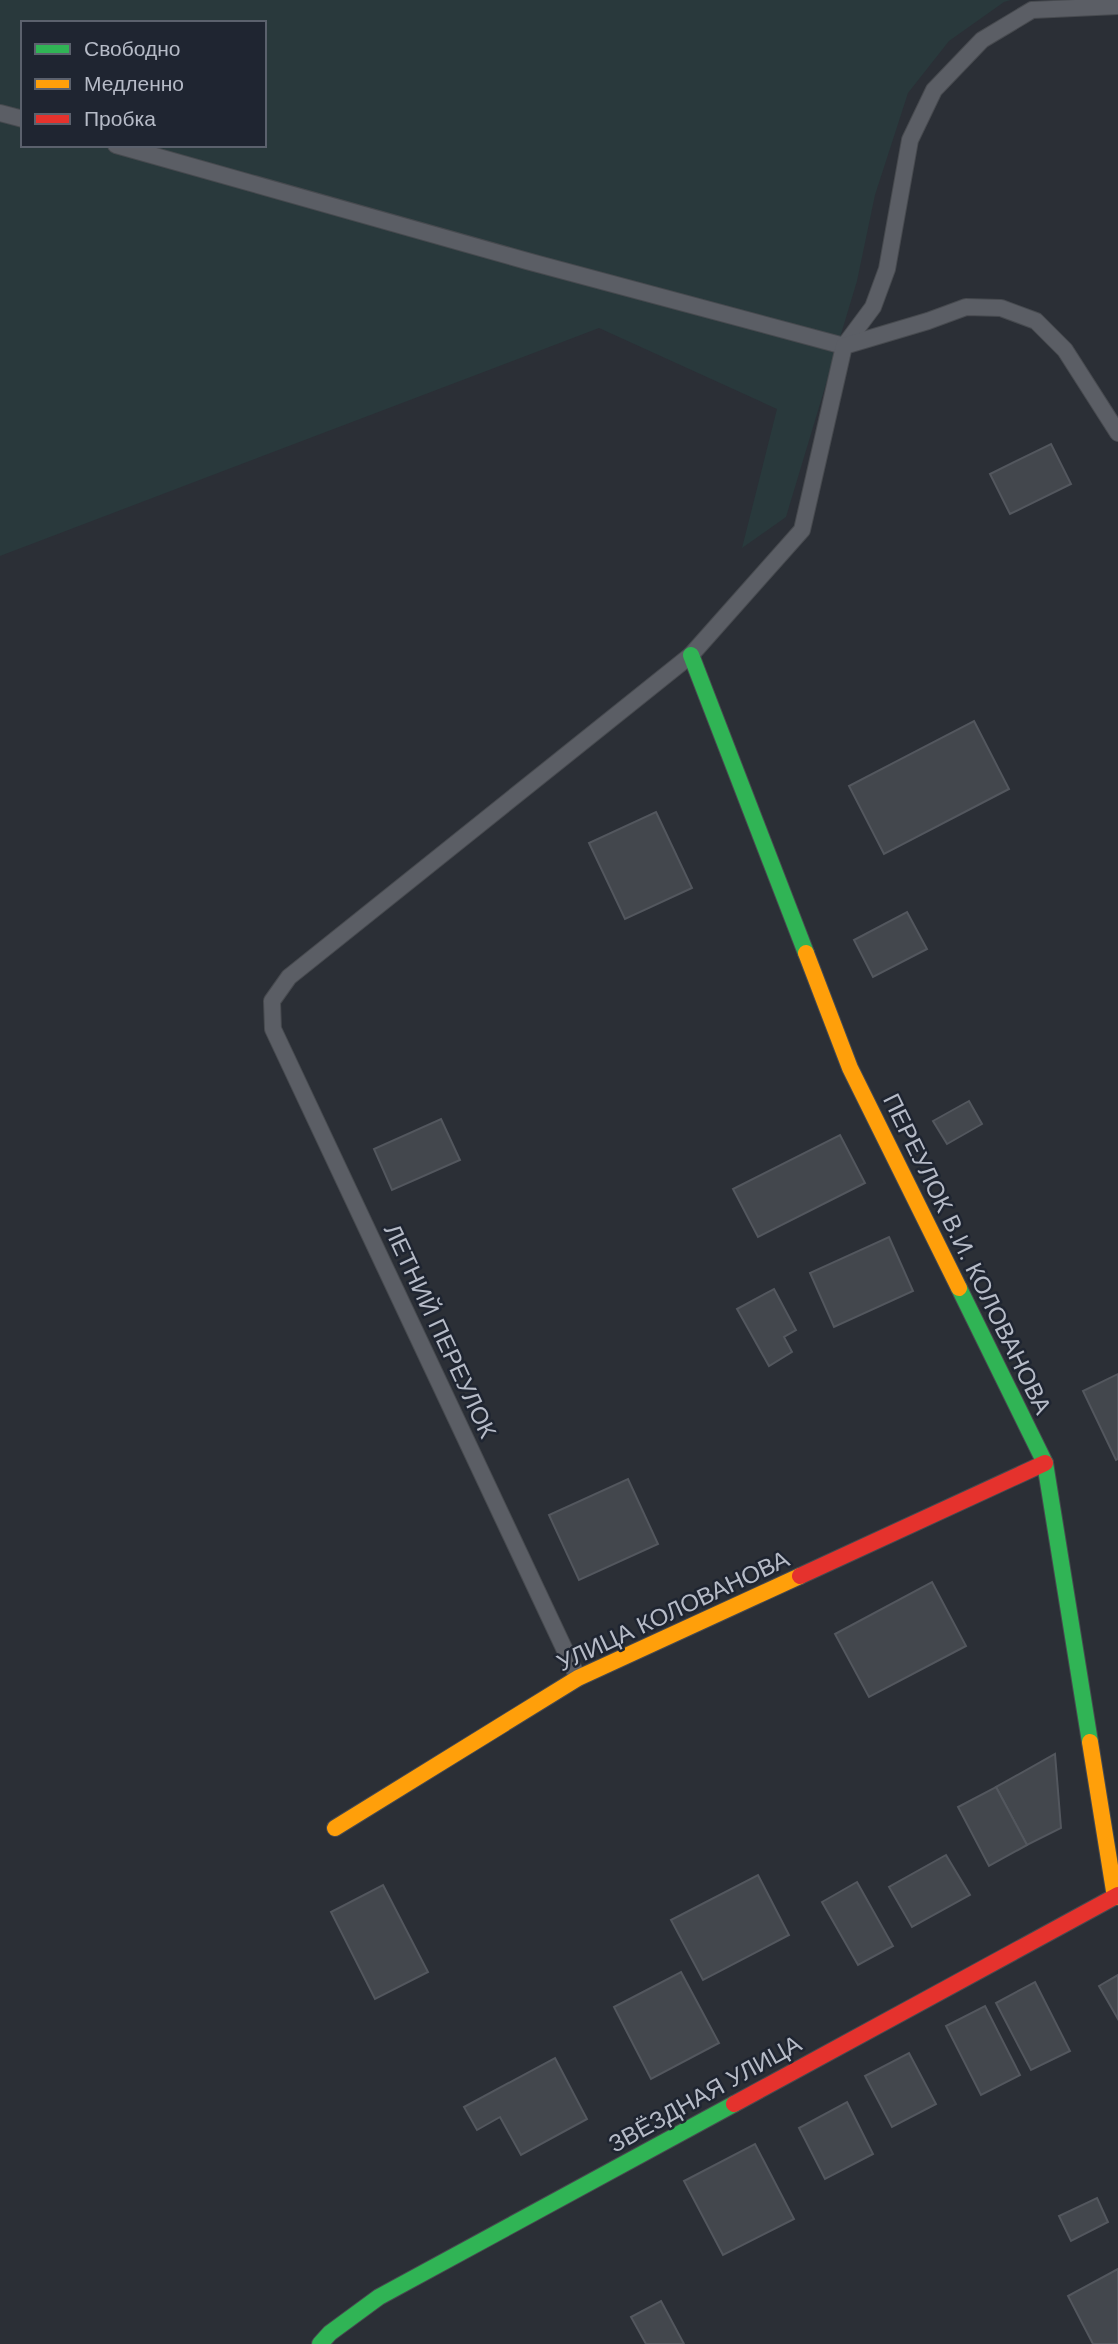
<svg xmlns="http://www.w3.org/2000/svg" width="1118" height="2344" font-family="Helvetica,sans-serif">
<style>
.green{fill:#29393c;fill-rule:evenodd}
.building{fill:#43474d;stroke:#53575e;stroke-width:2}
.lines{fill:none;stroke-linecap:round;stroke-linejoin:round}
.lane-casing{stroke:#474a4f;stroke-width:18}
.fast-casing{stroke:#474a4f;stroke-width:18}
.slow-casing{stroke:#474a4f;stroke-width:18}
.jam-casing{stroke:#474a4f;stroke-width:18}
.lane{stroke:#5b5e65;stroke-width:16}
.fast{stroke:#30b455;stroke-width:16}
.slow{stroke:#ff9f0a;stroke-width:16}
.jam{stroke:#e5322d;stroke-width:16}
.labels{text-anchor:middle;stroke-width:5;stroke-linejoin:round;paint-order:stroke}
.street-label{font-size:24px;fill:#b6bbc7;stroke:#1f2531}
</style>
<rect width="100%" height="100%" fill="#2b2f36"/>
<!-- green -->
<path class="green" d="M0,0H1011L1004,2L949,41L908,93L875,195L857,281L786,517L742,548L777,409L599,328L0,556ZM23,23H264V145H23Z"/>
<!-- building -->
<g class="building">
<polygon points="1051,444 1071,484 1010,514 990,474"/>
<polygon points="974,721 1009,789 884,854 849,786"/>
<polygon points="656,812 692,888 625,919 589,843"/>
<polygon points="907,912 927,949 873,977 854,940"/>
<polygon points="969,1101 982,1124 947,1144 933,1121"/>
<polygon points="441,1119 460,1160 392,1190 374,1149"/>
<polygon points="840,1135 865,1183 758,1237 733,1189"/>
<polygon points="889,1237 913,1291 834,1327 810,1273"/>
<polygon points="774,1289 796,1330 784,1337 792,1352 769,1366 737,1309"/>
<polygon points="1118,1374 1118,1459 1116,1460 1083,1391"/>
<polygon points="628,1479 658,1544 579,1580 549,1515"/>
<polygon points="932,1582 966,1646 869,1697 835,1634"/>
<polygon points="1055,1754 1061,1828 1027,1845 996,1787"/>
<polygon points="996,1787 1027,1845 989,1866 958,1807"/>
<polygon points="946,1855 970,1895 912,1927 889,1887"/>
<polygon points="758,1875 789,1935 703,1980 671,1920"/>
<polygon points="857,1882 893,1946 858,1965 822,1902"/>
<polygon points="383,1885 428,1972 375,1999 331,1912"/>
<polygon points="681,1972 719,2043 651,2079 614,2007"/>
<polygon points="1118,1975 1118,2019 1099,1986"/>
<polygon points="1035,1982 1070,2051 1031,2070 996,2003"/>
<polygon points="985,2006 1020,2075 981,2095 946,2026"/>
<polygon points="909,2053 936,2104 892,2127 865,2076"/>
<polygon points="555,2058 587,2119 521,2155 500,2117 477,2130 464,2107"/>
<polygon points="847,2102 873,2154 825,2179 799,2128"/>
<polygon points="755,2144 794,2219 723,2255 684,2181"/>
<polygon points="1097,2198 1108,2222 1071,2241 1059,2216"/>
<polygon points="1118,2269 1118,2344 1093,2344 1068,2296"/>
<polygon points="661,2301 684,2344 646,2344 631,2317"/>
</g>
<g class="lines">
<defs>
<g id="lane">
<polyline points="0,113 23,119"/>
<polyline points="116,145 527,261 844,346 873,307 887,269 910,140 934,90 982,40 1032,10 1118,6"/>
<polyline points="578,1678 273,1029 272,1001 289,977 691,655 802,530 844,346 928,321 966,307 1001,308 1036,321 1065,350 1118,433"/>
</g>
<g id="fast">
<polyline points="691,655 806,953"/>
<polyline points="959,1288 1045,1463 1090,1742"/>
<polyline points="320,2344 330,2333 379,2297 734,2104"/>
</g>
<g id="slow">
<polyline points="806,953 850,1068 959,1288"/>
<polyline points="1090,1742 1115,1897"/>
<polyline points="335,1828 578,1678 800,1576"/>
</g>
<g id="jam">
<polyline points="800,1576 1045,1463"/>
<polyline points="734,2104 1118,1895"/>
</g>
</defs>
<!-- lane casing -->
<use href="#lane" class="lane-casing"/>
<!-- fast casing -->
<use href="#fast" class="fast-casing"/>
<!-- slow casing -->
<use href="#slow" class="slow-casing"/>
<!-- jam casing -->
<use href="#jam" class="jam-casing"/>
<!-- lane -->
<use href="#lane" class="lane"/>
<!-- fast -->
<use href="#fast" class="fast"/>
<!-- slow -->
<use href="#slow" class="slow"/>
<!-- jam -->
<use href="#jam" class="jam"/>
</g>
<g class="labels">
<!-- street labels -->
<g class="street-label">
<text transform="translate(967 1254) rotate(64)" y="8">ПЕРЕУЛОК В.И. КОЛОВАНОВА</text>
<text transform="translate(440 1331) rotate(65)" y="8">ЛЕТНИЙ ПЕРЕУЛОК</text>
<text transform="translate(673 1611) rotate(-25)" y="8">УЛИЦА КОЛОВАНОВА</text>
<text transform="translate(705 2094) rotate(-29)" y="8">ЗВЁЗДНАЯ УЛИЦА</text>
</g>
</g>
<!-- legend -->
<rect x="21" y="21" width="245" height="126" fill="#1f2531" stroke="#5b616d" stroke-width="2"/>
<rect x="35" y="44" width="35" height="10" fill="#30b455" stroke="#5b616d" stroke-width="2"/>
<text x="84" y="56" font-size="21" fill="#b6bbc7">Свободно</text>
<rect x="35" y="79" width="35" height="10" fill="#ff9f0a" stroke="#5b616d" stroke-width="2"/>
<text x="84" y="91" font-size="21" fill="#b6bbc7">Медленно</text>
<rect x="35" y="114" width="35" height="10" fill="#e5322d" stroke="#5b616d" stroke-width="2"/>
<text x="84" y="126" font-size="21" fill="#b6bbc7">Пробка</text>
</svg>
